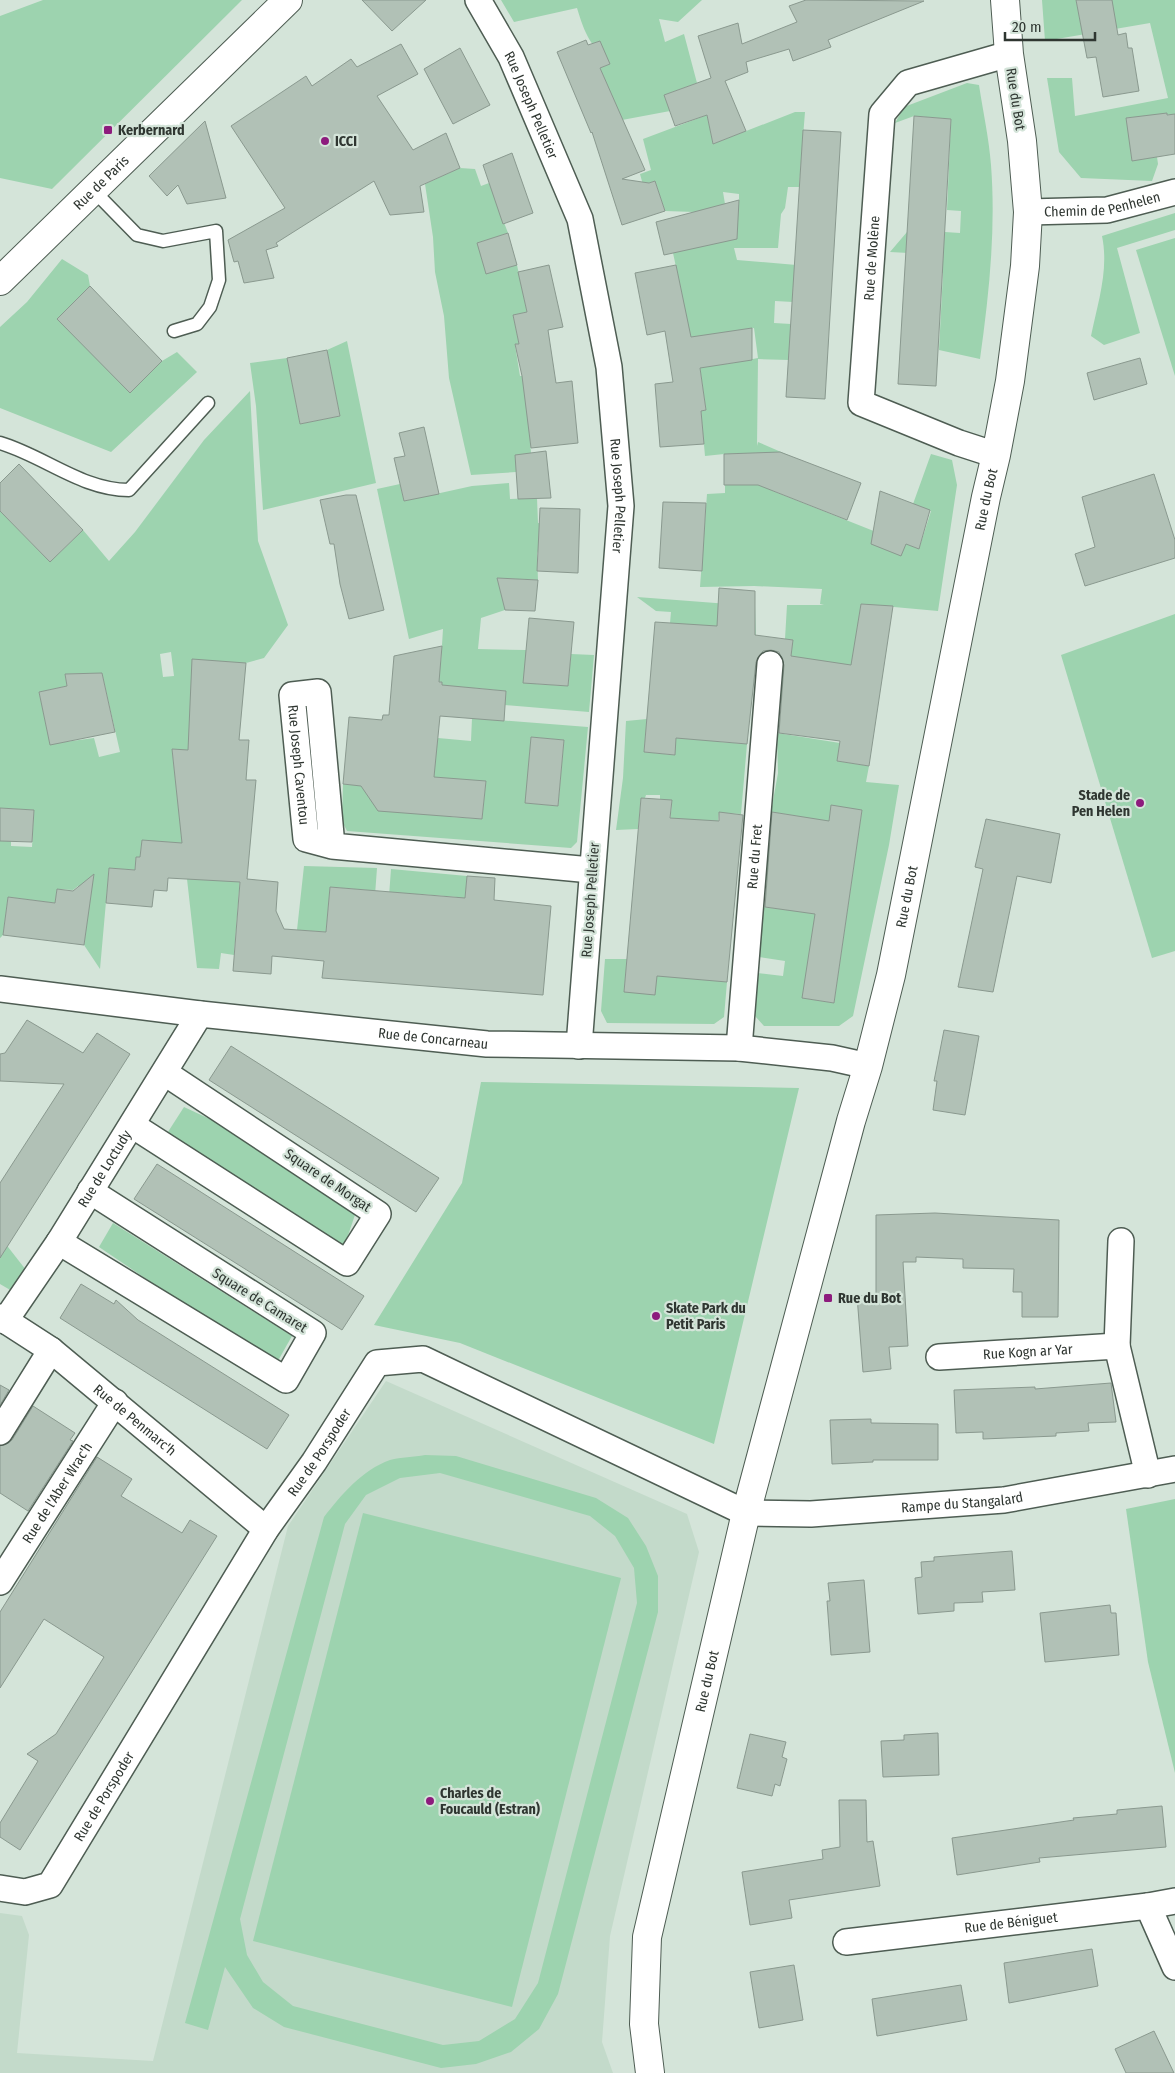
<svg xmlns="http://www.w3.org/2000/svg" width="1175" height="2073" font-family="'Fira Sans Condensed',sans-serif">
<style>
.built{fill:#c3daca}
.green{fill:#9dd3af;fill-rule:evenodd}
.building{fill:#b1c1b6;stroke:#8a998f}
.lines{fill:none;stroke-linecap:round;stroke-linejoin:round}
.lane-casing{stroke:#4e5d53;stroke-width:15}
.street-casing{stroke:#4e5d53;stroke-width:28}
.secondary-casing{stroke:#4e5d53;stroke-width:30}
.lane{stroke:#fff;stroke-width:12}
.street{stroke:#fff;stroke-width:25}
.secondary{stroke:#fff;stroke-width:28}
.poi-dot{fill:#8d1b7d;stroke:#d4e4d9;stroke-width:2}
.labels{text-anchor:middle;stroke-width:4.5;stroke-linejoin:round;paint-order:stroke}
.street-label{font-size:14px;fill:#2f3631;stroke:#d4e4d9}
.poi-label{font-size:14px;font-weight:bold;fill:#2f3631;stroke:#d4e4d9;text-anchor:start}
</style>
<rect width="100%" height="100%" fill="#d4e4d9"/>
<!-- built -->
<polygon class="built" points="386,1381 687,1514 699,1552 610,1936 602,2042 613,2073 0,2073 0,1913 22,1916 29,1935 17,2053 153,2061 288,1526"/>
<!-- green -->
<g class="green">
<polygon points="43,0 242,0 52,189 0,178 0,16"/>
<path d="M501,0H702L678,22L659,19L665,42L684,34L697,83L664,95L670,111L622,120L600,68L610,64C590,44 585,35 577,8L514,22Z"/>
<polygon points="1042,0 1076,0 1081,24 1112,0 1175,0 1175,114 1127,118 1132,160 1157,157 1158,164 1152,181 1081,178 1059,152 1047,78 1072,78 1075,116 1168,98 1150,23 1045,41"/>
<path d="M967,83L979,85C983,112 989,138 991,165C996,230 989,294 980,359L939,350L943,273L925,272L927,254L890,252L907,232L944,235L945,232L960,233L961,211L947,210L951,119L914,116L895,123L904,107Z"/>
<path d="M795,112H805L799,187H788L785,208L781,214L778,248H734L737,260L808,266L793,302L775,301L774,323L791,324L789,360L758,359L757,446L758,442L788,455L773,491L919,549L931,511L913,504L931,454L952,460L957,485L938,611L861,604L845,709L780,703L782,669L809,673L791,656L793,640L785,639L787,605H824L820,604L822,589L754,586L700,587L707,494L725,493V485H756L724,454L705,456L701,411L706,410L698,353L689,354L682,295L673,253L695,212L665,211L655,181L643,185L640,174L651,170L643,139L707,115L713,144ZM723,192L739,194V205L725,204ZM754,328L758,358L727,364L723,333Z"/>
<polygon points="460,168 475,169 481,186 489,183 508,233 477,243 517,265 527,312 513,315 519,344 515,345 520,376 525,376 531,453 516,472 471,475 449,378 444,316 435,272 433,237 425,184"/>
<path d="M1175,213V230L1117,248L1140,333L1104,345L1091,336C1098,302 1109,270 1102,236Z"/>
<polygon points="1175,238 1175,376 1136,250"/>
<polygon points="62,259 88,275 90,286 57,319 162,361 177,352 197,372 111,452 0,408 0,327 27,302"/>
<polygon points="347,341 376,483 263,510 256,406 250,363 287,358 300,424 340,416 327,350"/>
<path d="M250,391L258,541L288,625L264,658L246,663L191,692L190,713L203,715L194,751L172,749L185,863L166,842L142,840L140,857H136L135,870L109,868L100,969L84,945L91,892L87,887L78,886L73,890L57,889L55,903L8,897L3,935L0,938V841H11V846L32,847L34,810L0,808V511L50,562L83,530L109,561L135,532L204,440ZM171,652L174,676L163,677L160,654ZM102,673L120,752L99,757L94,738L50,744L39,692L67,686L65,674Z"/>
<polygon points="509,483 510,499 537,498 538,523 547,524 537,554 538,580 497,578 505,610 481,618 478,649 526,650 536,684 568,686 571,654 594,655 589,712 505,705 506,691 475,688 441,700 442,682 430,681 441,661 443,629 409,639 377,489 400,484 404,501 472,486"/>
<polygon points="637,597 755,606 756,641 670,623 671,612 656,611"/>
<polygon points="1175,614 1175,951 1152,958 1061,655"/>
<polygon points="682,675 720,742 747,744 741,814 719,813 700,979 727,982 724,1017 714,1024 607,1023 601,1011 605,959 627,959 624,992 659,951 672,801 660,799 660,795 646,795 645,798 641,798 638,829 616,830 623,778 626,721 647,719 644,752 674,755"/>
<path d="M472,718L588,727L577,842L571,848L347,831L342,821L343,784L366,786L371,793L372,802L421,792L438,738L471,741ZM531,737L564,740L558,806L526,803ZM486,781L482,819L451,817V816Z"/>
<path d="M777,733L840,743L837,761L869,766L866,782L899,785L889,845L853,1016L839,1026H764L755,1016L757,973L783,976L785,961L759,957L763,907L789,910L791,884L765,880L768,846L794,850L797,816L771,812L778,773ZM831,806L862,810L834,1003L803,998Z"/>
<polygon points="304,866 377,868 375,895 367,890 330,887 326,932 297,930"/>
<polygon points="391,869 467,876 465,901 455,923 457,897 419,894 386,937"/>
<polygon points="240,878 234,955 221,953 219,969 197,968 187,879"/>
<polygon points="481,1082 799,1088 714,1444 460,1343 374,1325 462,1183"/>
<polygon points="184,1107 214,1121 357,1209 342,1253 166,1135"/>
<polygon points="113,1223 292,1336 275,1366 99,1247"/>
<polygon points="0,1242 8,1247 26,1270 12,1291 0,1284"/>
<path d="M425,1455L456,1456L596,1498L628,1518L646,1546L658,1576V1612L558,1994L539,2029L511,2052L476,2064L441,2068L284,2027L253,2008L225,1967L208,2030L185,2023L324,1517C341,1495 362,1470 390,1460C401,1457 414,1457 425,1455ZM440,1473L590,1516L615,1536L634,1568L637,1603L538,1983L515,2019L479,2041L443,2045L293,2006L263,1982L247,1955L240,1919L345,1524L366,1495L400,1478Z"/>
<polygon points="1175,1499 1175,1773 1148,1662 1126,1509"/>
<polygon points="363,1513 621,1578 512,2007 253,1941"/>
</g>
<!-- building -->
<g class="building">
<polygon points="362,0 426,0 392,31"/>
<polygon points="806,0 924,1 828,40 831,47 793,61 789,49 746,62 748,72 725,81 746,131 713,144 707,115 675,126 664,95 711,78 698,36 738,23 742,44 797,22 789,6"/>
<polygon points="1076,0 1112,0 1118,35 1126,33 1128,48 1132,48 1139,91 1103,97 1096,57 1087,58"/>
<polygon points="586,40 588,45 600,41 610,64 600,68 645,170 622,179 649,183 655,181 665,211 622,225 592,132 591,133 557,52"/>
<polygon points="401,44 418,74 377,96 413,150 446,133 460,168 420,186 424,212 390,215 374,181 276,243 278,246 266,250 274,278 244,283 238,261 234,262 228,240 285,208 231,126 306,76 312,86 351,59 357,67"/>
<polygon points="460,48 490,105 453,124 424,69"/>
<polygon points="1167,113 1167,115 1175,114 1175,154 1132,161 1126,118"/>
<polygon points="914,116 951,119 936,386 898,384"/>
<polygon points="205,121 226,198 187,204 178,185 167,196 149,176"/>
<polygon points="803,130 841,132 825,399 786,397"/>
<polygon points="512,153 533,213 503,224 483,165"/>
<polygon points="739,200 737,239 664,255 656,222"/>
<polygon points="508,233 517,265 486,274 477,243"/>
<polygon points="549,265 563,327 548,330 556,383 572,381 578,443 531,448 522,376 515,344 519,344 513,315 527,312 518,272"/>
<polygon points="676,265 691,337 752,328 752,360 700,368 706,410 701,411 704,444 660,447 655,384 673,382 665,331 647,335 635,273"/>
<polygon points="90,286 162,361 130,393 57,319"/>
<polygon points="327,350 340,416 300,424 287,358"/>
<polygon points="1140,358 1147,384 1094,400 1087,373"/>
<polygon points="424,427 439,494 404,501 394,458 405,456 399,433"/>
<polygon points="546,451 551,498 518,499 515,455"/>
<polygon points="780,452 861,483 847,520 758,485 724,485 724,454"/>
<polygon points="19,464 83,530 50,562 0,511 0,483"/>
<polygon points="1154,474 1175,540 1175,558 1085,586 1075,554 1095,547 1082,497"/>
<polygon points="880,491 930,510 919,549 906,544 901,556 871,544"/>
<polygon points="346,495 356,495 384,610 349,619 340,584 334,544 330,544 320,500"/>
<polygon points="663,502 706,503 702,571 659,568"/>
<polygon points="540,508 580,509 578,573 537,571"/>
<polygon points="497,578 538,580 535,611 505,610"/>
<polygon points="719,588 755,591 755,635 793,640 791,656 851,665 861,604 893,606 869,766 837,761 840,741 779,733 784,665 779,652 771,650 763,651 756,662 747,744 676,738 675,755 644,752 655,622 717,626"/>
<polygon points="529,618 574,622 568,686 523,683"/>
<polygon points="442,646 439,682 442,682 442,685 506,691 504,721 440,716 434,777 486,781 482,819 378,811 361,786 343,784 349,717 382,720 383,715 389,715 394,656"/>
<polygon points="192,659 246,663 239,740 249,740 246,780 256,780 247,879 278,882 276,911 284,929 326,932 330,887 465,898 467,876 495,878 494,900 551,906 543,995 322,978 324,961 272,956 271,974 233,971 240,882 168,878 167,891 154,890 152,907 106,903 109,868 135,870 136,857 140,857 142,840 182,843 172,749 188,750"/>
<polygon points="102,673 115,732 50,745 39,692 67,686 65,674"/>
<polygon points="531,737 564,740 558,806 525,803"/>
<polygon points="641,798 672,800 670,818 719,821 719,812 743,815 727,982 657,976 655,995 624,992"/>
<polygon points="831,805 862,810 834,1003 802,998 815,914 765,907 772,812 829,821"/>
<polygon points="0,808 34,810 32,842 0,841"/>
<polygon points="986,819 1060,834 1051,883 1017,876 993,992 958,987 983,869 975,867"/>
<polygon points="94,874 84,945 3,935 8,897 55,903 57,889 73,891"/>
<polygon points="27,1020 83,1053 97,1033 130,1054 0,1258 0,1183 64,1084 0,1081 0,1054 5,1053"/>
<polygon points="944,1030 979,1036 965,1115 933,1110 937,1081 934,1081"/>
<polygon points="231,1046 439,1178 416,1212 209,1080"/>
<polygon points="157,1164 364,1296 342,1330 134,1199"/>
<polygon points="935,1213 1059,1220 1058,1317 1022,1317 1022,1292 1013,1292 1014,1269 963,1268 963,1259 916,1257 916,1262 903,1262 908,1346 889,1347 891,1369 863,1372 857,1296 876,1295 876,1215"/>
<polygon points="81,1284 114,1304 116,1300 138,1320 289,1415 267,1449 60,1318"/>
<polygon points="1111,1383 1116,1422 1088,1423 1089,1431 1056,1433 1056,1436 983,1439 983,1432 956,1433 954,1390 1035,1387 1035,1389"/>
<polygon points="0,1385 9,1390 0,1405"/>
<polygon points="33,1406 75,1433 70,1440 73,1441 28,1511 0,1493 0,1446 12,1440"/>
<polygon points="871,1419 871,1423 938,1424 938,1460 873,1460 873,1462 832,1464 830,1420"/>
<polygon points="97,1457 132,1479 121,1496 182,1533 190,1520 217,1536 20,1850 0,1837 0,1823 38,1761 27,1754 56,1734 104,1657 44,1619 0,1688 0,1612"/>
<polygon points="1012,1551 1015,1590 982,1592 983,1602 954,1603 954,1611 918,1614 915,1578 922,1577 921,1562 934,1561 934,1557"/>
<polygon points="864,1580 870,1652 831,1655 827,1601 830,1601 828,1583"/>
<polygon points="1110,1605 1111,1613 1116,1613 1119,1655 1045,1662 1040,1613"/>
<polygon points="938,1733 939,1775 883,1777 881,1741 904,1740 904,1735"/>
<polygon points="750,1734 786,1742 782,1757 787,1759 780,1786 775,1784 772,1796 737,1788"/>
<polygon points="839,1800 866,1800 867,1842 873,1841 880,1886 789,1900 792,1918 750,1925 742,1872 823,1859 822,1850 840,1847"/>
<polygon points="1162,1806 1166,1847 1039,1858 1040,1862 957,1875 952,1838 1074,1820 1073,1818 1117,1814 1117,1810"/>
<polygon points="1092,1949 1098,1986 1009,2003 1004,1963"/>
<polygon points="794,1965 803,2020 759,2028 750,1972"/>
<polygon points="961,1985 967,2020 877,2036 872,1999"/>
<polygon points="1154,2031 1174,2073 1126,2073 1115,2049"/>
</g>
<g class="lines">
<defs>
<g id="lane">
<polyline points="93,190 137,235 163,241 216,231 219,280 210,307 197,324 174,331"/>
<path d="M0,443C44,456 82,490 129,490L208,403"/>
</g>
<g id="street">
<path id="s1" d="M478,0L511,57L580,219L609,367L621,506L579,1046"/>
<path id="s2" d="M1028,212L1107,210L1175,192"/>
<path id="s3" d="M996,455L959,443L861,403L882,114L908,83L1009,54"/>
<path id="s4" d="M332,846L318,692L292,695L306,839L332,846L591,870"/>
<path id="s5" d="M0,989L200,1014L487,1044L739,1048L832,1058L868,1066"/>
<path id="s6" d="M739,1048L770,664"/>
<polyline points="132,1125 347,1263 378,1214 165,1073"/>
<polyline points="59,1242 286,1380 313,1333 90,1191"/>
<path id="s7" d="M0,1317L51,1350L266,1529"/>
<path id="s8" d="M5,1321L59,1242L200,1014"/>
<polyline points="1117,1346 1121,1241"/>
<path id="s9" d="M939,1357L1117,1346L1148,1475"/>
<polyline points="0,1432 51,1350"/>
<path id="s10" d="M0,1582L115,1402"/>
<path id="s11" d="M0,1888L25,1892L50,1885L266,1529L314,1462L377,1363L423,1359L746,1513L811,1514L1004,1500L1175,1469"/>
<polyline points="1148,1906 1175,1967"/>
<path id="s12" d="M846,1942L1148,1906L1175,1901"/>
</g>
<g id="secondary">
<path id="s13" d="M0,281L288,0"/>
<path id="s14" d="M650,2073L644,2024L647,1937L746,1513L851,1121L868,1066L891,975L986,497L996,455L1010,381L1025,266L1028,212L1022,141L1009,54L1005,0"/>
</g>
</defs>
<!-- lane casing -->
<use href="#lane" class="lane-casing"/>
<!-- street casing -->
<use href="#street" class="street-casing"/>
<!-- secondary casing -->
<use href="#secondary" class="secondary-casing"/>
<!-- lane -->
<use href="#lane" class="lane"/>
<!-- street -->
<use href="#street" class="street"/>
<!-- secondary -->
<use href="#secondary" class="secondary"/>
</g>
<!-- markers -->
<g class="poi-dot">
<rect x="103" y="125" width="10" height="10" rx="2.5"/>
<circle cx="325" cy="141" r="5"/>
<circle cx="1140" cy="803" r="5"/>
<rect x="823" y="1293" width="10" height="10" rx="2.5"/>
<circle cx="656" cy="1316" r="5"/>
<circle cx="430" cy="1801" r="5"/>
</g>
<g class="labels">
<!-- street labels -->
<g class="street-label">
<text transform="translate(1016 99) rotate(81)" y="5">Rue du Bot</text>
<text dy="5" stroke="none"><textPath href="#s1" startOffset="118">Rue Joseph Pelletier</textPath></text>
<text dy="5" stroke="none"><textPath href="#s13" startOffset="141">Rue de Paris</textPath></text>
<text dy="5" stroke="none"><textPath href="#s2" startOffset="75">Chemin de Penhelen</textPath></text>
<text dy="5" stroke="none"><textPath href="#s3" startOffset="290">Rue de Molène</textPath></text>
<text dy="5" stroke="none"><textPath href="#s1" startOffset="522">Rue Joseph Pelletier</textPath></text>
<text dy="5" stroke="none"><textPath href="#s14" startOffset="1614">Rue du Bot</textPath></text>
<text dy="5" stroke="none"><textPath href="#s4" startOffset="251">Rue Joseph Caventou</textPath></text>
<text dy="5" stroke="none"><textPath href="#s6" startOffset="192">Rue du Fret</textPath></text>
<text dy="5" stroke="none"><textPath href="#s14" startOffset="1209">Rue du Bot</textPath></text>
<text transform="translate(590 900) rotate(-86)" y="5">Rue Joseph Pelletier</text>
<text dy="5" stroke="none"><textPath href="#s5" startOffset="436">Rue de Concarneau</textPath></text>
<text dy="5" stroke="none"><textPath href="#s8" startOffset="182">Rue de Loctudy</textPath></text>
<text transform="translate(328 1180) rotate(34)" y="5">Square de Morgat</text>
<text transform="translate(260 1300) rotate(32)" y="5">Square de Camaret</text>
<text dy="5" stroke="none"><textPath href="#s9" startOffset="89">Rue Kogn ar Yar</textPath></text>
<text dy="5" stroke="none"><textPath href="#s7" startOffset="170">Rue de Penmarc'h</textPath></text>
<text dy="5" stroke="none"><textPath href="#s11" startOffset="561">Rue de Porspoder</textPath></text>
<text dy="5" stroke="none"><textPath href="#s10" startOffset="106">Rue de l'Aber Wrac'h</textPath></text>
<text dy="5" stroke="none"><textPath href="#s11" startOffset="1288">Rampe du Stangalard</textPath></text>
<text dy="5" stroke="none"><textPath href="#s14" startOffset="399">Rue du Bot</textPath></text>
<text dy="5" stroke="none"><textPath href="#s11" startOffset="155">Rue de Porspoder</textPath></text>
<text dy="5" stroke="none"><textPath href="#s12" startOffset="166">Rue de Béniguet</textPath></text>
</g>
<!-- poi labels -->
<g class="poi-label">
<text x="118" y="135">Kerbernard</text>
<text x="335" y="146">ICCI</text>
<text x="1130" y="800" text-anchor="end">Stade de<tspan x="1130" dy="16">Pen Helen</tspan></text>
<text x="838" y="1303">Rue du Bot</text>
<text x="666" y="1313">Skate Park du<tspan x="666" dy="16">Petit Paris</tspan></text>
<text x="440" y="1798">Charles de<tspan x="440" dy="16">Foucauld (Estran)</tspan></text>
</g>
</g>
<!-- scale -->
<path d="M1005 32v8h90v-8" fill="none" stroke="#2f3631" stroke-width="2.5"/>
<text x="1012" y="32" font-size="15" fill="#2f3631" stroke="#d4e4d9" stroke-width="4" paint-order="stroke">20 m</text>
</svg>
